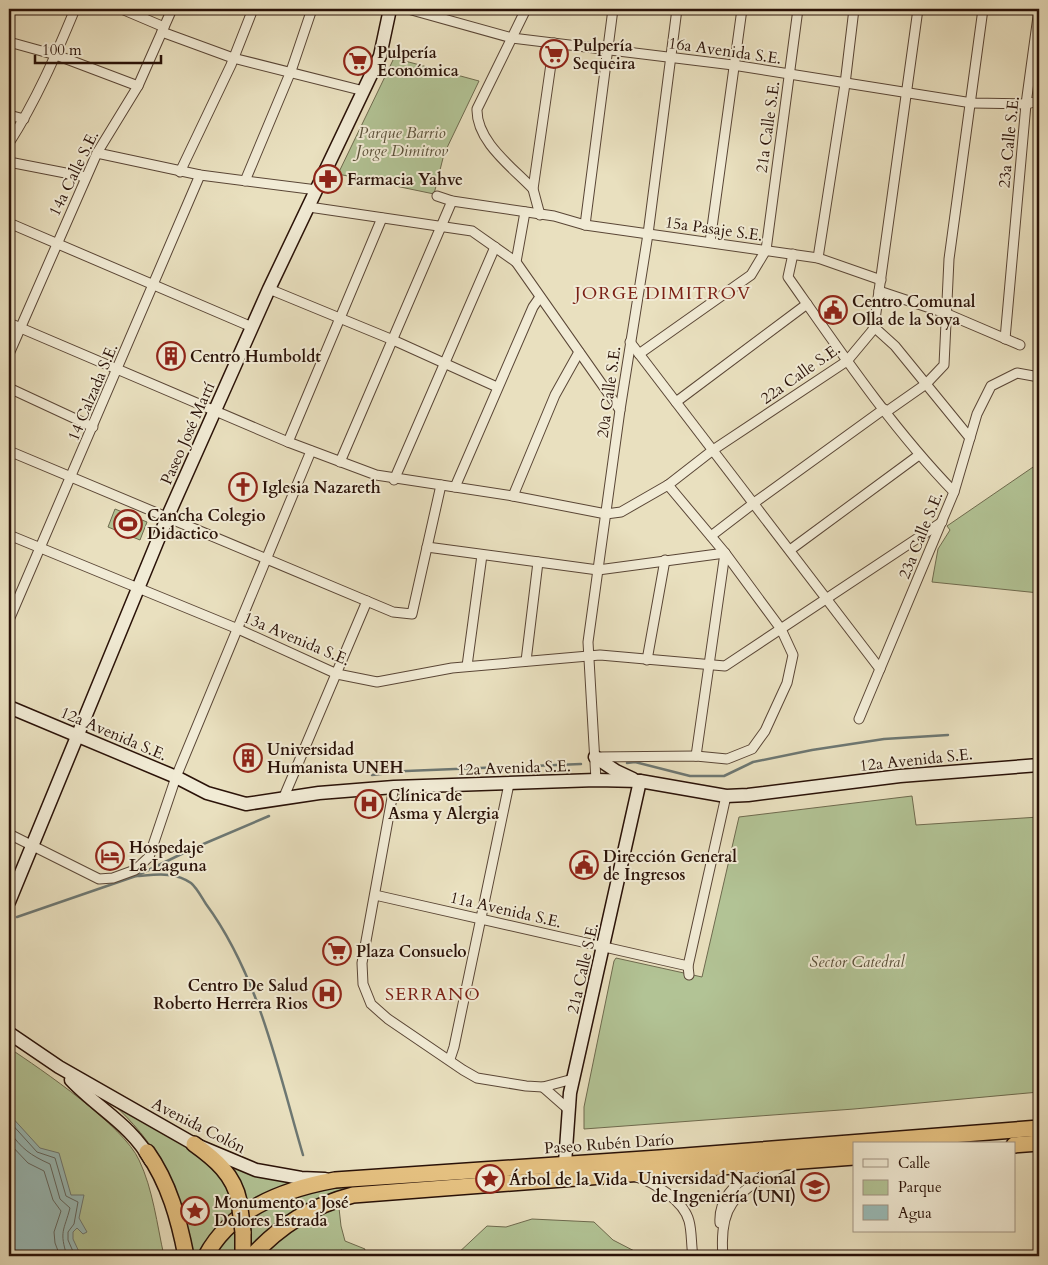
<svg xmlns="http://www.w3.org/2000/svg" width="1048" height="1265" font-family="Cardo,serif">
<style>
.green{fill:#b2c395;stroke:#6e6a4e}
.water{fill:#99bbb8;stroke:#6d7772}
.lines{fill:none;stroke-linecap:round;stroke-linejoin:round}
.shore{stroke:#626660;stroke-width:1}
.stream{stroke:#6d7772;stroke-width:2.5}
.street-casing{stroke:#5a4636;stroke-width:11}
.secondary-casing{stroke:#2a1208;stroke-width:15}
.highway-casing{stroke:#2a1208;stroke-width:18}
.street{stroke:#f1ebd5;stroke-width:9}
.secondary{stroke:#f1ebd5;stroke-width:12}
.highway{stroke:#e4c080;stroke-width:15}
.highway-bridge-casing{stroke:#2a1208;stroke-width:18;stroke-linecap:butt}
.highway-bridge{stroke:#e4c080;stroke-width:15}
.labels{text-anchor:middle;stroke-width:4;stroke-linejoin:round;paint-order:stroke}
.poi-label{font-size:16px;font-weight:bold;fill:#2a1208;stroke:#f1ebd5;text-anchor:start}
.street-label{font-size:16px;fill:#2a1208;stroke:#f1ebd5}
.park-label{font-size:16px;font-style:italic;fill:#5a5039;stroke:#f1ebd5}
.neighbourhood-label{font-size:18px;letter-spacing:1px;fill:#7a1f14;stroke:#f1ebd5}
</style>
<rect width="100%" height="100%" fill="#e9e0bf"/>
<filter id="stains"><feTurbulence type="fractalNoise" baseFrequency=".004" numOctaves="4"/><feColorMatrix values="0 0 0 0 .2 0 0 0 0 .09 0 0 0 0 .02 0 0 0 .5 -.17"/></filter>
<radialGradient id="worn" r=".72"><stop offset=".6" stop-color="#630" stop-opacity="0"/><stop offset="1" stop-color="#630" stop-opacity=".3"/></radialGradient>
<!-- green -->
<g class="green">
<polygon points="394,58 479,81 444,154 434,194 338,174"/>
<polygon points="1039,463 1039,593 932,582 938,549 950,530 947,526"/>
<polygon points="115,509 147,522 140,540 108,527"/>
<polygon points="912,796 916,825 1039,817 1039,1092 854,1109 584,1129 584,1107 614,961 616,958 702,977 739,817"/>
<path d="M9,1048C41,1069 124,1126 139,1160C153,1189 157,1225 164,1256H9Z"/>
<path d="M104,1095L210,1161L232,1194L234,1216L202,1256H190L158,1158C144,1133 125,1115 104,1095Z"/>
<polygon points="221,1160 306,1183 243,1210"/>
<polygon points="405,1182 405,1185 354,1192 248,1256 244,1219 264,1206 314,1189"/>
<polygon points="338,1199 341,1226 345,1241 365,1249 363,1256 344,1256 342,1250 336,1252 338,1256 252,1256"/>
<polygon points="532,1219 594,1222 613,1240 644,1256 455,1256 487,1226 506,1227"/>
<polygon points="237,1225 239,1256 210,1256"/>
</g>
<!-- water -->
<polygon class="water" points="9,1114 40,1148 59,1153 71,1195 84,1195 79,1218 87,1232 83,1234 77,1228 73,1232 73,1239 81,1256 9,1256"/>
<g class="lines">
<!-- shore -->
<g class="shore">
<polyline points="9,1121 37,1152 55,1158 66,1196 78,1202 74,1224 68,1232 68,1240 75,1256"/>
<path d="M9,1131C22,1149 30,1155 50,1164L60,1199L70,1208C64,1231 59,1231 67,1256"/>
<polyline points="9,1143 28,1163 44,1171 53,1200 61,1211 54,1232 55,1243 60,1256"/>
</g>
<!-- stream -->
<g class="stream">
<polyline points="627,763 635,762 690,776 724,776 753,762 812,750 884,739 948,735"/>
<polyline points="372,775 406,771 581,764"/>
<path d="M136,876C154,875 174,871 191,883C197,888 202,898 206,904C259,976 278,1070 303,1155"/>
<polyline points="17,917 136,876 194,848 269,816"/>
</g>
<defs>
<g id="street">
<polyline points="408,9 512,38 733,65 972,103 1026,104 1039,101"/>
<path d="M526,9L477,109C476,141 512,167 533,189"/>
<polyline points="124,10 164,27"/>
<polyline points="162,32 233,58 364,91"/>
<polyline points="9,42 56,55 138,86"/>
<polyline points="9,115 24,119"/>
<path d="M9,143C36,101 56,55 75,9"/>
<polyline points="97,153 200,175 317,190"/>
<polyline points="9,162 86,177"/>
<polyline points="180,172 231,65 253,9"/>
<polyline points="245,181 291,71 312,9"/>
<polyline points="437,196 452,201 554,216 585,225 818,258 881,280"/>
<polyline points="309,207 472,231 516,262 620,410"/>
<polyline points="540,215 533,189 554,43"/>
<polyline points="9,223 252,327"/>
<polyline points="585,225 613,9"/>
<polyline points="710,242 742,9"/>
<path d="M793,254L788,277C840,351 891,427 954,492"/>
<polyline points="818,258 845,84 854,9"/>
<polyline points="516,262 525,212"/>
<polyline points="269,289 393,340 497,387"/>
<polyline points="879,291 945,313 1020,345"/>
<polyline points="9,323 288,442 376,475 513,496 606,514 621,512 668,485 713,450 847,361 872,331 874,327 918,9"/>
<polyline points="874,327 895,346 970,438"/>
<polyline points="1005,339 1026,104 1039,9"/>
<polyline points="630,342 880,669"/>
<polyline points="9,354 97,153 138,86 172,9"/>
<polyline points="639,354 751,275 766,250 798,9"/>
<polyline points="9,388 93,427"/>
<polyline points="676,402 807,304"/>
<polyline points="886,412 926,384 944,365 949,259 983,9"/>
<polyline points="288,442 382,218"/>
<polyline points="9,451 393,612 412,614 441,485"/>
<polyline points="340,462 452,201"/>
<polyline points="394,480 495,247"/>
<polyline points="455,487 533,307 540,297"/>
<polyline points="513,496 555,395 579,352"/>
<polyline points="9,535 238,629 337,674 377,682 452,668 600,655 725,666 942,522"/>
<polyline points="711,536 754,503 884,409"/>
<polyline points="427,547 598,570 725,553"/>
<polyline points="790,550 919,455"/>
<polyline points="9,620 200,175"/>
<polyline points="647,660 665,560"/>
<polyline points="526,661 538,562"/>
<polyline points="467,666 482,555"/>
<polyline points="859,719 954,492 977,414 991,386 1017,373 1039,377"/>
<polyline points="696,756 725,553"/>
<polyline points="595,757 696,756 727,759 752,749 765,731 787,683 793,655 781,629 725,553 668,485"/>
<polyline points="596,780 588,642 620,410 648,234 677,9"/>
<polyline points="394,787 362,963 363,984 371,1004 388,1019 463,1070 477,1078 526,1086 543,1087 573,1079"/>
<polyline points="283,799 367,601"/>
<polyline points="9,834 99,879 113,878 135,870 149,857 176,777 311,451"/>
<polyline points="375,895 688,966"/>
<polyline points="689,975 688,966 726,796"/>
<polyline points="450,1059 454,1047 509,784"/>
<polyline points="543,1087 568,1109"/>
<path d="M636,1177C654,1182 684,1201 689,1221C692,1232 691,1245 693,1256"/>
<path d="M720,1223C718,1195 741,1181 760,1165"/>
<path d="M723,1256C718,1198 741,1192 786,1164"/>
</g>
<g id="secondary">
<polyline points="9,707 176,777 207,793 246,804 319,793 394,787 596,780 640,781 726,796 748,795 900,776 1039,765"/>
<polyline points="595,757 616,771 633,779"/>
<polyline points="9,902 167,518 269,289 380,56 390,9"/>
<polyline points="9,1033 59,1067 194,1144 256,1170 301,1178 325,1179"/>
<path d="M71,1080C97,1108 133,1126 151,1161"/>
<polyline points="565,1163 570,1093 640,781"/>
</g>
<g id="highway">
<path d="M194,1144C215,1159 234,1175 239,1201"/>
<polyline points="1014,1145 1039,1143"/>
<path d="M147,1152C169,1183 179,1220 186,1256"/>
<polyline points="243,1232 243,1256"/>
<path d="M206,1256C231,1208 285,1189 335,1180L659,1158L1039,1128"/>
<path d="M252,1256C281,1225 311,1206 353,1195L854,1157"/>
</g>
</defs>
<!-- street casing -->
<use href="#street" class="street-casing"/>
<!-- secondary casing -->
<use href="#secondary" class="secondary-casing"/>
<!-- highway casing -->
<use href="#highway" class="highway-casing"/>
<!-- street -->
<use href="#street" class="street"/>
<!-- secondary -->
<use href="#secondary" class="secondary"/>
<!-- highway -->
<use href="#highway" class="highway"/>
<defs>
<polyline id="highway-bridge" points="239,1201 243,1232"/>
</defs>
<!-- highway-bridge casing -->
<use href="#highway-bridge" class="highway-bridge-casing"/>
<!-- highway-bridge -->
<use href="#highway-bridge" class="highway-bridge"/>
</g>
<!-- icons -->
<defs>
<symbol id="supermarket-ring" viewBox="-11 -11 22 22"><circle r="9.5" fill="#f1ebd5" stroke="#8f2418" stroke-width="1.5"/><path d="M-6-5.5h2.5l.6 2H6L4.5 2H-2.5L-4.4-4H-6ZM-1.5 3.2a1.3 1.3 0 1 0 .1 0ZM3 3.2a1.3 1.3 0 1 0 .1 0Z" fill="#8f2418"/></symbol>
<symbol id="pharmacy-ring" viewBox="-11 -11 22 22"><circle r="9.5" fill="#f1ebd5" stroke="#8f2418" stroke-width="1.5"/><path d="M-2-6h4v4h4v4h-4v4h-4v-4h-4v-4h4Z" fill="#8f2418"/></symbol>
<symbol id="civic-ring" viewBox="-11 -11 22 22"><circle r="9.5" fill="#f1ebd5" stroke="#8f2418" stroke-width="1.5"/><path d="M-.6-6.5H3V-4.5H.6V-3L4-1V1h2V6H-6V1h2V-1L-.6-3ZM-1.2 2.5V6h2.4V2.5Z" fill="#8f2418"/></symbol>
<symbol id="building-ring" viewBox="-11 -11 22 22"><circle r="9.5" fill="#f1ebd5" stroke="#8f2418" stroke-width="1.5"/><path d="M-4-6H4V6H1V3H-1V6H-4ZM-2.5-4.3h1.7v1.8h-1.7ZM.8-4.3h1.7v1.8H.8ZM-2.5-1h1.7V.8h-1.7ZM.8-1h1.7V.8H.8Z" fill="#8f2418"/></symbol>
<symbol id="church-ring" viewBox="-11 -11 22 22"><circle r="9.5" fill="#f1ebd5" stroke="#8f2418" stroke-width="1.5"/><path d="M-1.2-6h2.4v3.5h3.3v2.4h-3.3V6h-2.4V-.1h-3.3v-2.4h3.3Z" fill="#8f2418"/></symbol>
<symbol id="stadium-ring" viewBox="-11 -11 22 22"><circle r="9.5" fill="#f1ebd5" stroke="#8f2418" stroke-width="1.5"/><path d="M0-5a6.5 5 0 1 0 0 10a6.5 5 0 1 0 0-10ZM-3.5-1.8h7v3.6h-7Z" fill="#8f2418"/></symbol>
<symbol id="hospital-ring" viewBox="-11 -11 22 22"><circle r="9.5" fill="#f1ebd5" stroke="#8f2418" stroke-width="1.5"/><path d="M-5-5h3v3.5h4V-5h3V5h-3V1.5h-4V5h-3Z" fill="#8f2418"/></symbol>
<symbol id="hotel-ring" viewBox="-11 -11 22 22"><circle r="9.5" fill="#f1ebd5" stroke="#8f2418" stroke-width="1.5"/><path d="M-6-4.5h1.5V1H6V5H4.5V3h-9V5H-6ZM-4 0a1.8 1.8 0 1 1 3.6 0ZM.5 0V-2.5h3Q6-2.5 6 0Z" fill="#8f2418"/></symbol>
<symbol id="sight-ring" viewBox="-11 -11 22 22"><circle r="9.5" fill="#f1ebd5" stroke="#8f2418" stroke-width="1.5"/><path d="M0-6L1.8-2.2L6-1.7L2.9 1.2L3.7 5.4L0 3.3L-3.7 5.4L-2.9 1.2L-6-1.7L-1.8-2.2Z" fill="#8f2418"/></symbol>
<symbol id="university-ring" viewBox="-11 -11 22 22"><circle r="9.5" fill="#f1ebd5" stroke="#8f2418" stroke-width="1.5"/><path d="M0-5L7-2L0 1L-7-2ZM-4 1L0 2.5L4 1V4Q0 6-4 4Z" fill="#8f2418"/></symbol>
</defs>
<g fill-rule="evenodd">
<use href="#supermarket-ring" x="538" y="38" width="32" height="32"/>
<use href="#supermarket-ring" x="342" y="45" width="32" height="32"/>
<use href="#pharmacy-ring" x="312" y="163" width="32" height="32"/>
<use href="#civic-ring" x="817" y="294" width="32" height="32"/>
<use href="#building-ring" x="155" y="340" width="32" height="32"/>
<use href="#church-ring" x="227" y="471" width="32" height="32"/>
<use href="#stadium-ring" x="112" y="508" width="32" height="32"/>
<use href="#building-ring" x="232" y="742" width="32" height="32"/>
<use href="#hospital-ring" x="353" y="788" width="32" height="32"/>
<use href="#hotel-ring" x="94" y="840" width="32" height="32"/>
<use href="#civic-ring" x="568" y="849" width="32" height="32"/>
<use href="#supermarket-ring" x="321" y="935" width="32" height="32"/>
<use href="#hospital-ring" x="311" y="978" width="32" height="32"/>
<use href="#sight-ring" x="474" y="1163" width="32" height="32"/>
<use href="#university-ring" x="799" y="1171" width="32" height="32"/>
<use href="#sight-ring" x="179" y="1195" width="32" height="32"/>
</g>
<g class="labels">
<!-- poi labels -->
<g class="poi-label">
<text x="573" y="51">Pulpería<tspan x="573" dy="18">Sequeira</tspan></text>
<text x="377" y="58">Pulpería<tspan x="377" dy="18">Económica</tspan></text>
<text x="347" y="185">Farmacia Yahve</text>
<text x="852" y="307">Centro Comunal<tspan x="852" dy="18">Olla de la Soya</tspan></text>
<text x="190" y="362">Centro Humboldt</text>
<text x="262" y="493">Iglesia Nazareth</text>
<text x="147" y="521">Cancha Colegio<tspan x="147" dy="18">Didactico</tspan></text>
<text x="267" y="755">Universidad<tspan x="267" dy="18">Humanista UNEH</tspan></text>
<text x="388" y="801">Clínica de<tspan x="388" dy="18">Asma y Alergia</tspan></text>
<text x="129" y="853">Hospedaje<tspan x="129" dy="18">La Laguna</tspan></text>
<text x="603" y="862">Dirección General<tspan x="603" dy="18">de Ingresos</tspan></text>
<text x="356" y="957">Plaza Consuelo</text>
<text x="308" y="991" text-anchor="end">Centro De Salud<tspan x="308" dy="18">Roberto Herrera Rios</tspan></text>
<text x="796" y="1184" text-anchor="end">Universidad Nacional<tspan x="796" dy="18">de Ingeniería (UNI)</tspan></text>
<text x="509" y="1185">Árbol de la Vida</text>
<text x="214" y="1208">Monumento a José<tspan x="214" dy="18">Dolores Estrada</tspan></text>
</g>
<!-- street labels -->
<g class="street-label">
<text transform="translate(725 50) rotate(8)" y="6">16a Avenida S.E.</text>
<text transform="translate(767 127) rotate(-82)" y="6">21a Calle S.E.</text>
<text transform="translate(1008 142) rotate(-84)" y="6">23a Calle S.E.</text>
<text transform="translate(73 173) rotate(-64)" y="6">14a Calle S.E.</text>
<text transform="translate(714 228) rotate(8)" y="6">15a Pasaje S.E.</text>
<text transform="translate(800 373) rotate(-35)" y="6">22a Calle S.E.</text>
<text transform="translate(92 392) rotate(-67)" y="6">14 Calzada S.E.</text>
<text transform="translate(608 392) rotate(-82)" y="6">20a Calle S.E.</text>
<text transform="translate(187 433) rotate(-66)" y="6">Paseo José Martí</text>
<text transform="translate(920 535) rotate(-68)" y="6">23a Calle S.E.</text>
<text transform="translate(297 638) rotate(23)" y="6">13a Avenida S.E.</text>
<text transform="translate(114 733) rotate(23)" y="6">12a Avenida S.E.</text>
<text transform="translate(916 759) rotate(-6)" y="6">12a Avenida S.E.</text>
<text transform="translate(514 767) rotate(-2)" y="6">12a Avenida S.E.</text>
<text transform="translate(506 909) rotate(13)" y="6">11a Avenida S.E.</text>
<text transform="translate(582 968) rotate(-77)" y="6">21a Calle S.E.</text>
<text transform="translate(199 1125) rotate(27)" y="6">Avenida Colón</text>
<text transform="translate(609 1143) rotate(-4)" y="6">Paseo Rubén Darío</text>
</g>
<!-- park labels -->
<g class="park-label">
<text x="402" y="138">Parque Barrio<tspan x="402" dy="18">Jorge Dimitrov</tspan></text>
<text x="857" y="967">Sector Catedral</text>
</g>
<!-- neighbourhood labels -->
<g class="neighbourhood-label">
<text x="663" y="299">JORGE DIMITROV</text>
<text x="433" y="1000">SERRANO</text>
</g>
</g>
<!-- margin -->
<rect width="1048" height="1265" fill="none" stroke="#e9e0bf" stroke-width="30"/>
<rect x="10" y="10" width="1028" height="1245" fill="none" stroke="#2a1208" stroke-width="2.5"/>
<rect x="15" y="15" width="1018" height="1235" fill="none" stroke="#2a1208"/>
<!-- legend -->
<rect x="853" y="1142" width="162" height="90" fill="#f1ebd5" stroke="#a19483"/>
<rect x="863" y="1159" width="25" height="8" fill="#f1ebd5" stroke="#a19483"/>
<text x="898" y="1168" font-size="15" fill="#2a1208">Calle</text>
<rect x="863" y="1180" width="25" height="15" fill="#b2c395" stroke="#a19483"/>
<text x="898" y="1192" font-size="15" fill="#2a1208">Parque</text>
<rect x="863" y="1205" width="25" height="15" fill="#99bbb8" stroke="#a19483"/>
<text x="898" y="1218" font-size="15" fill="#2a1208">Agua</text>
<!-- scale -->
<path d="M35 55v8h126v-8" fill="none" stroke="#2a1208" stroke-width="2.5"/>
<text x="42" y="55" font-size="15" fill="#2a1208" stroke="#f1ebd5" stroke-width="4" paint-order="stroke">100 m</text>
<rect width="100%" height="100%" filter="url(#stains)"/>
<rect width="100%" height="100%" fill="url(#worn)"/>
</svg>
